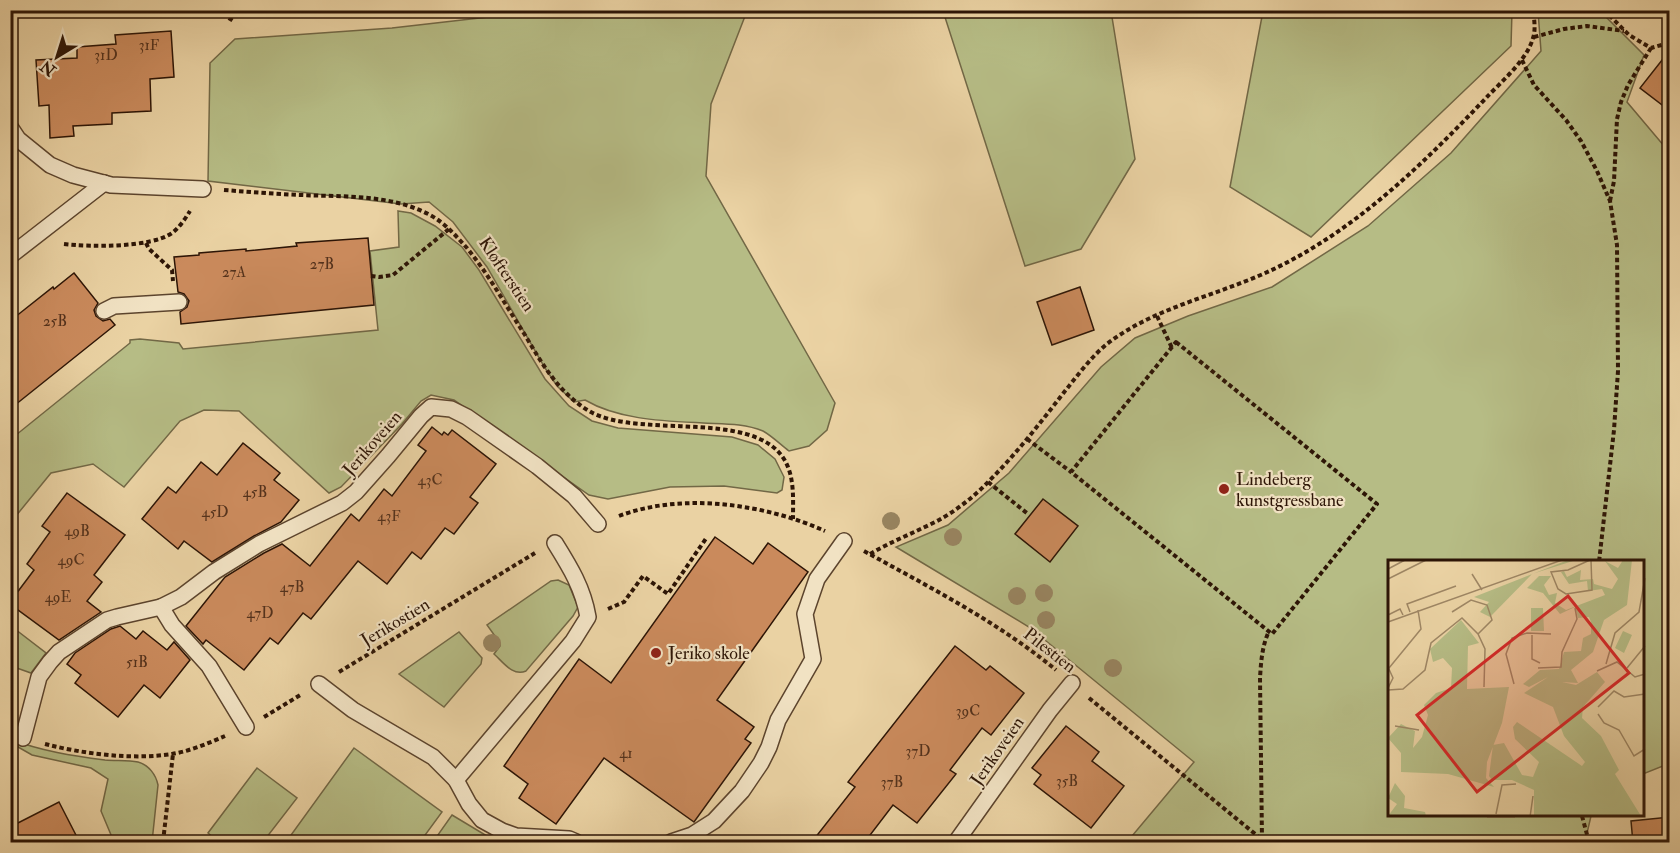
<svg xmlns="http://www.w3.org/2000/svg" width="1680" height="853" font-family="'IM FELL Double Pica',serif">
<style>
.green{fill:#b6bc85;stroke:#726846;stroke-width:1.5}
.building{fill:#ca8a5c;stroke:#2d1506;stroke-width:1.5}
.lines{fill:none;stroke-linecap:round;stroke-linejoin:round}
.lane-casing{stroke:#5c442d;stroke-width:18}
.path{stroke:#2d1506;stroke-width:4;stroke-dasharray:4.5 3;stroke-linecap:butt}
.lane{stroke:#f1e2c3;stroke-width:15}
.tree{fill:#998662}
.poi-dot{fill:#8f2418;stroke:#f1e2c3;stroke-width:2}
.labels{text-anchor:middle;stroke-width:4.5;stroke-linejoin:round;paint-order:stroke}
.number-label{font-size:15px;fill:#54321c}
.street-label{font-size:18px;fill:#2d1506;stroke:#f1e2c3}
.poi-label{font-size:18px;fill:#2d1506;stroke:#f1e2c3;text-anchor:start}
.inset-road{fill:none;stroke:#9e8664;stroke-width:1.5}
.view{fill:#d62828;fill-opacity:0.15;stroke:#d62828;stroke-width:3}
.inset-edge{fill:none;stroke:#2d1506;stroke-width:3}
</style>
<rect width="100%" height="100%" fill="#ead2a3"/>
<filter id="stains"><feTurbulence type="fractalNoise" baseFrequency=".00333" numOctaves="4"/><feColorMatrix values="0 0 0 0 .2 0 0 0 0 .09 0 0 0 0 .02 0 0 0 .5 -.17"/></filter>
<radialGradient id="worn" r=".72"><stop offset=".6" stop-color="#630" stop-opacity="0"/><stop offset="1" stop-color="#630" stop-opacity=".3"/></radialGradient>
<!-- green -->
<g class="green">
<path d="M504,10L747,11L711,104L706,176L835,403L827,430L809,446L789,451C781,445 772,436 763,431C744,423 723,424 703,423C665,421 619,420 585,400L574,402L557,386L545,368L487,267L453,222L429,202L401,204L208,181L210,63L235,39L392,28L497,16Z"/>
<polygon points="943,11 1111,11 1135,159 1081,249 1025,266"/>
<polygon points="1263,11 1512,11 1511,46 1311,237 1230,187"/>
<polygon points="1538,11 1600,11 1644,55 1627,102 1670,153 1670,723 1663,766 1643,774 1642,562 1389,562 1389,816 1591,816 1585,842 1127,842 1194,762 1029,627 896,547 948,525 1009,473 1101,367 1135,338 1188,316 1272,287 1368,226 1451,153 1541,51"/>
<polygon points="398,211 411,213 435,226 462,247 479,270 545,379 569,406 592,421 618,428 732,437 758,445 775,459 784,477 782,490 777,493 724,486 670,487 608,499 589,495 454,400 431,395 421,401 402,424 341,487 329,493 239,411 204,410 180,421 124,487 93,464 51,473 11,522 11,439 130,343 130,340 140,339 179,343 183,349 378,330 370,251 399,247"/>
<path d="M558,580L569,585L578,607L573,616L526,671C513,677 503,662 494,654L500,646V643L487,625L551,581Z"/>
<polygon points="11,626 46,653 31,673 14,667 11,678"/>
<polygon points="459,632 482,658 481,664 444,707 399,674"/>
<path d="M10,739C41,751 73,756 105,760C116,761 128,760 138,762C149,765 156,775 158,785L152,842H114L101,811L108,779L91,768L32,755L11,743Z"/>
<polygon points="354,748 442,812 420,842 286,842"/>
<polygon points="257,768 297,798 263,842 219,842 208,833"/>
<polygon points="452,815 497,842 436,842 435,839"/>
</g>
<!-- building -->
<g class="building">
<polygon points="171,31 174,77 150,79 151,111 112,113 112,124 73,126 74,136 50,138 49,105 39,106 36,60 77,58 77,47 116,44 115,35"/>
<polygon points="1670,50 1670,111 1640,88"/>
<polygon points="368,238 374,305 181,324 180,312 187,307 189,301 184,294 178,292 174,257 199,255 199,253 246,249 246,251 297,246 296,243"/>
<polygon points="74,273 98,303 94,310 96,316 103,321 110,319 115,325 10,409 10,321 53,287 54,289"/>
<polygon points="1080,287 1094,330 1052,345 1037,302"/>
<polygon points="432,427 442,435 444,432 448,435 452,430 496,464 470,497 478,503 454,534 445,528 421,559 412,552 387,584 358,561 311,619 303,613 278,644 270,638 244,670 206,640 203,644 186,626 225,577 264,553 282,544 310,566 351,514 359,521 384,489 392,496 426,451 418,445"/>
<polygon points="243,443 280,473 274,480 299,500 281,522 254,536 212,562 184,541 178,549 142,519 168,487 176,493 201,462 217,475"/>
<polygon points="67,493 125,535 94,575 102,582 87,601 101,612 59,640 10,604 10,602 34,570 27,564 50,532 42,526"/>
<polygon points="1043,499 1078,526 1050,562 1015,534"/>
<polygon points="715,537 753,564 768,543 808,572 717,700 754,727 745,739 751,743 694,822 604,758 556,824 519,798 528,784 504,766 579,659 611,683"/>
<polygon points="120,626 136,639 143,631 167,650 174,642 190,660 160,698 144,685 118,717 75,683 81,675 67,664 75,653 111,629"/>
<polygon points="955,646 986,670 990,666 1024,693 991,735 982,728 950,770 956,774 917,823 893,805 864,843 811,843 855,787 848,782"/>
<polygon points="1066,726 1099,752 1092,761 1124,786 1091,828 1034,784 1041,775 1032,768"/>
<polygon points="59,802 80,843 10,843 10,827"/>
<polygon points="1670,817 1670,843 1633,843 1631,821"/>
</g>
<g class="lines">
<defs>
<g id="lane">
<polyline points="10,127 18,139 50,165 73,175 111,185 203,189"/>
<polyline points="10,256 104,183"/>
<polyline points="104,311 114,306 179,302"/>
<polyline points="161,607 172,625 209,666 246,727"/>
<polyline points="319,684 353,710 433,757 456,780 469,804 482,820 502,831 516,836 569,839 576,842"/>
<polyline points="23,738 39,677 50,662 59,652 107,620 117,617 161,607 181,597 214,572 259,544 342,503 356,492 388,456 421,416 431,407 451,409 467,417 537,466 574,496 598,524"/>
<path d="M456,780L573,641L588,617C583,588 570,567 555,543"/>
<polyline points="671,842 692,835 714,821 742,791 761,763 769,747 778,720 813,659 805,614 817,579 844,541"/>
<polyline points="956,842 1050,710 1072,683"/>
</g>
</defs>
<!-- lane casing -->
<use href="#lane" class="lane-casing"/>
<!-- path -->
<g class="path">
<polyline points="216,10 235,22"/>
<polyline points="1604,10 1629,35 1651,48 1665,44 1670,40"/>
<polyline points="1534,37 1564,29 1587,26 1624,31"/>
<polyline points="1522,60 1534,85 1566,120 1581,141 1597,171 1610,201 1617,245 1618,371 1614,430 1599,562"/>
<path d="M224,190C250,192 276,194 301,195C344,197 391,194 430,215C445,223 456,236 467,248C489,275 506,306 525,335C542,364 559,393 589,411C641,442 771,403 790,473C794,488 793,504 793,519"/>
<polyline points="1610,201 1614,181 1617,119 1621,102 1628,85 1651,48"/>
<polyline points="146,243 149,249 172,270 173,281"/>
<path d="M64,244C89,247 151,248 172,233C179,228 185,219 190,211"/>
<polyline points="371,276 379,277 393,275 449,229"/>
<polyline points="1157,316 1172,348"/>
<polygon points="1176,342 1377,504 1272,634 1071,472"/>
<polyline points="1027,439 1071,472"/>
<polyline points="988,482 1028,514"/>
<path d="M619,516C682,492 765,504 825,531"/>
<path d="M864,551C929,587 998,622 1056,670"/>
<path d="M870,554C892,541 916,532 939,520C957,510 975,496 989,481C1017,453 1041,422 1065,391C1078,375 1091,357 1107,344C1156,306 1221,295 1276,268C1358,228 1424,163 1486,98C1502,81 1527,60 1533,38C1536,30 1534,18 1533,10"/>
<polyline points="608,609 624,602 643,576 668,594 707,537"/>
<polyline points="339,672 535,553"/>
<polyline points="1089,698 1265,842"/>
<polyline points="264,717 302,694"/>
<path d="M45,744C84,754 132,760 172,754C190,751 209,743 225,736"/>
<polyline points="1582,816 1589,842"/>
<path d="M1262,840L1260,678C1261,662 1262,646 1269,631"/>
<polyline points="163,842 173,754"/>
</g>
<!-- lane -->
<use href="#lane" class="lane"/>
</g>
<!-- trees -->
<g class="tree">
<circle cx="891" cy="521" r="9"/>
<circle cx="953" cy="537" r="9"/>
<circle cx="1044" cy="593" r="9"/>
<circle cx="1017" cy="596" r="9"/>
<circle cx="1046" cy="620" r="9"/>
<circle cx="492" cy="643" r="9"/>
<circle cx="1113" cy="668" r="9"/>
</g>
<!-- markers -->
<g class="poi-dot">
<circle cx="1224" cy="489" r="6"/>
<circle cx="656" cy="653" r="6"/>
</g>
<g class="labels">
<!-- number labels -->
<g class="number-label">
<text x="149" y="50">31F</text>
<text x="106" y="60">31D</text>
<text x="322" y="269">27B</text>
<text x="234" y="277">27A</text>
<text x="55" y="326">25B</text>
<text x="430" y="485">43C</text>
<text x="255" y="497">45B</text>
<text x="215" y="517">45D</text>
<text x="389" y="521">43F</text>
<text x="77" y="536">49B</text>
<text x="71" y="565">49C</text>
<text x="292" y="592">47B</text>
<text x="58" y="602">49E</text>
<text x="260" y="618">47D</text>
<text x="137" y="667">51B</text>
<text x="968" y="716">39C</text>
<text x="918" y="756">37D</text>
<text x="626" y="758">41</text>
<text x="1067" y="786">35B</text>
<text x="892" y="787">37B</text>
</g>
<!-- street labels -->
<g class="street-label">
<text transform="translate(507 274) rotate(56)" y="6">Kløfterstien</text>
<text transform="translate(372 443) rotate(-49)" y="6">Jerikoveien</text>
<text transform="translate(395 622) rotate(-31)" y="6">Jerikostien</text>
<text transform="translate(1050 650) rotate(38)" y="6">Pilestien</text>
<text transform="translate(997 751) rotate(-55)" y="6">Jerikoveien</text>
</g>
<!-- poi labels -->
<g class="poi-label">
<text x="1236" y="485">Lindeberg<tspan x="1236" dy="21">kunstgressbane</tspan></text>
<text x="668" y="659">Jeriko skole</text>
</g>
</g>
<!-- overview -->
<g transform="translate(1388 560)">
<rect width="256" height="256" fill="#ead2a3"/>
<path d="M180,0H188L144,14L102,57L92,52L101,42L86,37ZM235,0H244L239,45L216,60L205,92L183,110L190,123L174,122L188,125L209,112L217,122L195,147L194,158L213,176L231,210L227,214L253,256H146V230L124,220H104L101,216L105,185L116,183L134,215L145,217L151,202L127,179L125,167L129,162L194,206L197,202L176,176L165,147L136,133L160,117L141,127L135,124L152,110L171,109L176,92L193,91L195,78L203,74V62L201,57L190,58L187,47L172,54L155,33L139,28L151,16H163L156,25L161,35L169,33L167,43L178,50L217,35L214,29L200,31L199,21L181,24L173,12L176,11L179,17L193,10L192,20L205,19L206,24L224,29L230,19L217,1L230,8ZM143,48H155L156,71H143ZM73,60L91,83L80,86L79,129L121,127L114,163L99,202L98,218L106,227L60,214L13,212V193L0,178L13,164L27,171L25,188L34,177L40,155L36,145L48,133L63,128L64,108L55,98L45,102L42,89ZM235,71L244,75L236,93L227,88ZM7,223L17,236L16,248L37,252L38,256H0L9,244L0,238Z" fill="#b6bc85"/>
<path class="inset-road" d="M202,0L180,10L163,12L170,29L178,34L204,30L203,0M0,9L17,0M84,14L94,30M0,19L38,0M22,52L19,44L68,26M64,52L83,40L99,45L104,60L90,74M0,55L12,49L15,55M0,62L174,0M144,75V99L152,103M218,104L227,73L251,52L257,18M0,107L5,118L0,128M1,108L33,69L30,50M150,108L173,107L174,92L189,59L187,48M239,108L257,86M209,111L229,102L247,117L257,114M126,124L118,94L124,78L139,73L163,74M0,130L15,129L37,110L43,83L74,58L90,74L97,89L96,127M210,147L226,131L236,137L257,134M210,154L216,163L231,170L246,196L257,189M7,166L31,170M108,254L114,225L128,224M99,257H127M142,257L145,236"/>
<path class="view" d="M180,36L241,113L89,232L29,155Z"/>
<rect width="256" height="256" class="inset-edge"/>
</g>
<!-- margin -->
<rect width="1680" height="853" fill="none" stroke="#ead2a3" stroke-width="36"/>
<rect x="12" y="12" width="1656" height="829" fill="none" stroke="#2d1506" stroke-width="3"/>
<rect x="18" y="18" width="1644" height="817" fill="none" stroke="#2d1506" stroke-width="1.5"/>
<!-- north arrow -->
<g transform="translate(57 57) rotate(218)" stroke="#f1e2c3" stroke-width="4.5" paint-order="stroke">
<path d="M0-4.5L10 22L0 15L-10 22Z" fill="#2d1506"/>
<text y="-9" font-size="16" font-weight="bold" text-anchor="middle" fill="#2d1506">N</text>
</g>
<rect width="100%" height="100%" filter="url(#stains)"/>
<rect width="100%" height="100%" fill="url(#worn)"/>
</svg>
